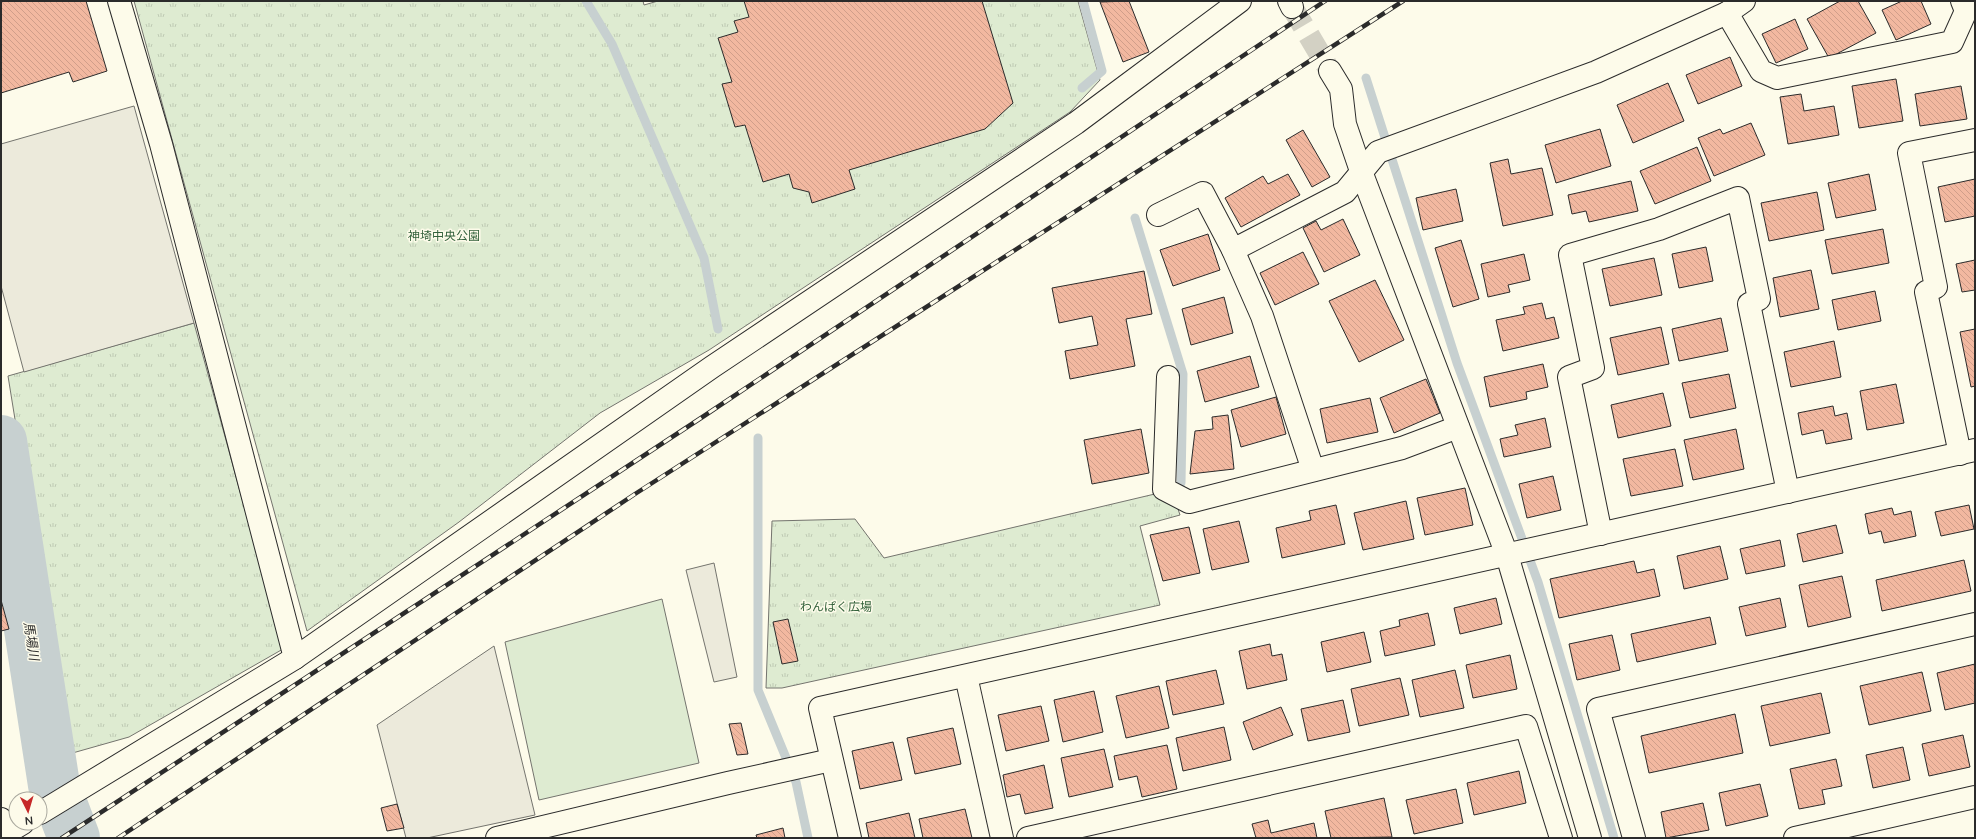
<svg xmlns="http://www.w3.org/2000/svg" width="1976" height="839" font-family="Mulish,'Noto Sans JP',sans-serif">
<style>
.grass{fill:#deebd1;stroke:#74746e}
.park{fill:url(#park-tufts);stroke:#74746e}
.parking{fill:#eceadb;stroke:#74746e}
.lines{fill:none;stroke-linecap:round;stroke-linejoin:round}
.stream{stroke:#c7d0d0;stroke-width:9}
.river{stroke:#c7d0d0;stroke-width:52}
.building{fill:url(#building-back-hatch);stroke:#2b2b2b}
.minor-tunnel{stroke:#d3d1c4;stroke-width:22;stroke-dasharray:22 11;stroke-linecap:butt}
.minor-casing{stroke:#2b2b2b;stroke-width:24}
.major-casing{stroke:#2b2b2b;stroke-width:24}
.minor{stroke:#fdfbea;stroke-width:22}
.major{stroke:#fdfbea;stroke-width:22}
.rail-casing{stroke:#2b2b2b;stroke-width:4.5}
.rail{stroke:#fdfbea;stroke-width:3;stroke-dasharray:9;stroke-linecap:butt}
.labels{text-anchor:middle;stroke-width:3;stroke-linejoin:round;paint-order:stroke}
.park-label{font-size:12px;fill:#34623c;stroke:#fdfbea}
.water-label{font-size:13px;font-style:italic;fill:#2b2b2b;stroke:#fdfbea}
</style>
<defs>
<pattern id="park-tufts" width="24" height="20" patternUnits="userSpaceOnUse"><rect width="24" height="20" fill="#deebd1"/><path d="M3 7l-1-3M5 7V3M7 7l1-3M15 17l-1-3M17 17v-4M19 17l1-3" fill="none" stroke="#bfcab4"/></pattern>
<pattern id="building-back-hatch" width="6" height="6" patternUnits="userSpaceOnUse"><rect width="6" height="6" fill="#f2b8a0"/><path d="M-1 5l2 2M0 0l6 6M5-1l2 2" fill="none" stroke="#d09e8a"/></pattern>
</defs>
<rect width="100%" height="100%" fill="#fdfbea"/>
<!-- grass -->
<polygon class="grass" points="662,599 699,763 539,800 505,642"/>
<!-- park -->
<g class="park">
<polygon points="134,1 643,1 644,5 658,1 1078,1 1100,80 1070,112 709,350 600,413 459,522 307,631"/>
<polygon points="194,323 283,649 129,737 69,754 8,376"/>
<polygon points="1159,493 1176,503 1180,515 1140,526 1160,605 782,688 766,688 772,521 855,519 884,558"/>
</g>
<!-- parking -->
<g class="parking">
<polygon points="134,106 194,323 24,372 1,286 1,144"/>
<polygon points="714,563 737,677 714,682 686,570"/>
<polygon points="494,646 535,815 427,838 406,838 377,725"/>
</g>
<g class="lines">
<!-- stream -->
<g class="stream">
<polyline points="586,1 612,44 704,258 718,329"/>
<polyline points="1366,78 1457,363 1538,582 1614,838"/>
<polyline points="1082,88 1102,71 1083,1"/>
<polyline points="1135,218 1183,374 1181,483"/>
<polyline points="758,438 758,690 796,782 808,838"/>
</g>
<!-- river -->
<polyline class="river" points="1,441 54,785 74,838"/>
</g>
<!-- building -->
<g class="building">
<polygon points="1,1 86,1 107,71 73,82 69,72 1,93"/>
<polygon points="744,1 982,1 1013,103 985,129 849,170 855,189 812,203 809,192 793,188 789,174 763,182 745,125 735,127 722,84 732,82 718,38 738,32 734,21 749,17"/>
<polygon points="1129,1 1149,52 1123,62 1100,2"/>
<polygon points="1840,1 1858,1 1876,33 1829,58 1807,19"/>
<polygon points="1902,1 1921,1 1931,24 1896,40 1882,10"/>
<polygon points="1795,19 1808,49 1776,63 1762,34"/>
<polygon points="1730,57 1742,86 1698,104 1686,75"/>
<polygon points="1896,79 1903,121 1859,128 1852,86"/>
<polygon points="1668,83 1684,121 1633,143 1617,105"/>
<polygon points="1961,86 1967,119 1920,126 1915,94"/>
<polygon points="1801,94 1804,111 1834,106 1839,135 1788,144 1780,97"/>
<polygon points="1751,123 1765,155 1714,176 1698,138 1720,129 1723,134"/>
<polygon points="1600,129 1611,166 1556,183 1545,145"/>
<polygon points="1303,130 1330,177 1312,187 1286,140"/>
<polygon points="1697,147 1711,181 1655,204 1640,171"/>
<polygon points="1508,159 1511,174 1542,168 1553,215 1503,226 1490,163"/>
<polygon points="1288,174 1300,195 1241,227 1225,198 1263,176 1268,184"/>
<polygon points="1869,174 1876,210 1836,218 1828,183"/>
<polygon points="1975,179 1975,216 1945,222 1938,187"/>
<polygon points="1631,181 1638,211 1589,222 1586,211 1572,214 1568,195"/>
<polygon points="1456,189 1463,221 1423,230 1416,198"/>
<polygon points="1817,192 1824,230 1769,241 1761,203"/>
<polygon points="1343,219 1360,255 1324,272 1303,228 1316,221 1321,230"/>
<polygon points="1883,229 1889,263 1832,274 1825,240"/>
<polygon points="1208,234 1220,270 1173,286 1160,250"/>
<polygon points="1461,240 1479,299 1453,307 1435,248"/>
<polygon points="1706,247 1713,281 1679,288 1672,254"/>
<polygon points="1303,252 1319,284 1275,305 1260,273"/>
<polygon points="1524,254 1530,280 1508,285 1510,292 1488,297 1481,264"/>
<polygon points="1654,258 1662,295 1610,306 1602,269"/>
<polygon points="1975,260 1975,290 1962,292 1956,264"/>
<polygon points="1811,270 1819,309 1780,317 1773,278"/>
<polygon points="1144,271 1152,314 1126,319 1135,366 1070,379 1065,351 1098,345 1092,316 1059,323 1052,288"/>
<polygon points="1375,280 1404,340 1359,362 1329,301"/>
<polygon points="1875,291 1881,321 1838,330 1832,300"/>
<polygon points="1224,297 1233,333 1191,345 1182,309"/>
<polygon points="1542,303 1546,319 1554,317 1559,338 1503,351 1496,320 1525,314 1523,307"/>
<polygon points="1721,318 1728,351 1679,361 1672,329"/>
<polygon points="1661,327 1669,364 1618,375 1610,338"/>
<polygon points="1975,329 1975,386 1971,387 1960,332"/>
<polygon points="1834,341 1841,377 1791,387 1784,352"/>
<polygon points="1250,356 1259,387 1205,402 1197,371"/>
<polygon points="1543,364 1548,387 1526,392 1527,399 1490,407 1484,377"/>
<polygon points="1729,374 1736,408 1690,418 1682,383"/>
<polygon points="1426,379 1440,413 1394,433 1380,398"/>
<polygon points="1896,384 1904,423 1867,430 1860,391"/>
<polygon points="1663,393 1671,426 1618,438 1611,405"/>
<polygon points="1276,397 1286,434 1241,447 1231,410"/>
<polygon points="1370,398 1378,432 1327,443 1320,409"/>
<polygon points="1833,406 1835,416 1847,413 1852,439 1826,444 1823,430 1802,435 1798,413"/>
<polygon points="1228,415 1234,469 1190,474 1195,431 1213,429 1212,417"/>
<polygon points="1545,418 1551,447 1504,457 1500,439 1518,435 1515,425"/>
<polygon points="1141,429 1149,473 1092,484 1084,440"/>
<polygon points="1736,429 1744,469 1693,480 1684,440"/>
<polygon points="1675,449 1683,486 1631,496 1623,459"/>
<polygon points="1553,476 1561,510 1527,518 1519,484"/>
<polygon points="1465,488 1473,525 1425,535 1417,498"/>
<polygon points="1406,501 1414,539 1363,550 1354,513"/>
<polygon points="1336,505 1345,544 1282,558 1276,528 1311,520 1309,511"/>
<polygon points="1969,505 1974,529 1941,536 1935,512"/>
<polygon points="1892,508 1894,515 1911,511 1916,536 1884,543 1881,531 1869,534 1865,514"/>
<polygon points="1239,521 1249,562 1212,570 1203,529"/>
<polygon points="1836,525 1843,553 1803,562 1797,534"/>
<polygon points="1189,527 1200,573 1163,581 1150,535"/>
<polygon points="1780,540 1785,566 1746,574 1740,549"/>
<polygon points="1720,546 1728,579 1684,589 1677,556"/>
<polygon points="1964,560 1971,591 1882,611 1876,580"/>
<polygon points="1634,561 1637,573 1654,569 1660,596 1559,618 1550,579"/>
<polygon points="1842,576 1851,617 1808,627 1799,585"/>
<polygon points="1496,598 1502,624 1460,634 1454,608"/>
<polygon points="1780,598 1786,627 1746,636 1739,607"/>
<polygon points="1,600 9,629 1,631"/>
<polygon points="1428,613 1435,645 1385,656 1380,631 1400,626 1399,620"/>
<polygon points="1710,617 1716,644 1637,662 1631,634"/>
<polygon points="788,619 798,661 782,664 773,622"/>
<polygon points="1364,632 1371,662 1327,672 1321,642"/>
<polygon points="1612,635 1620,670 1577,680 1569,644"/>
<polygon points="1270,644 1272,656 1282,654 1287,680 1247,689 1239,651"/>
<polygon points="1510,655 1517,689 1473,698 1466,665"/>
<polygon points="1975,664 1975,703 1945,710 1937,673"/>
<polygon points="1216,670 1224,704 1173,715 1166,681"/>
<polygon points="1455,670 1464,708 1420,717 1412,680"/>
<polygon points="1922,672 1931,711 1869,725 1860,686"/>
<polygon points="1400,678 1409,715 1359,726 1351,689"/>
<polygon points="1159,686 1169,728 1126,738 1116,696"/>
<polygon points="1094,691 1103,732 1063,742 1054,700"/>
<polygon points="1821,693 1830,733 1770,746 1761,706"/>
<polygon points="1343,700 1350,732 1308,741 1301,709"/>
<polygon points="1041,706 1049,741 1006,751 998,715"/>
<polygon points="1281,707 1293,735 1253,750 1243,722"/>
<polygon points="1735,714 1743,753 1649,773 1641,736"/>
<polygon points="741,723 748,754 737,755 729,724"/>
<polygon points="1224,727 1231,760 1183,771 1176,738"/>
<polygon points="953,728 961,764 915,774 907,738"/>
<polygon points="1963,735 1970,767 1929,776 1922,744"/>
<polygon points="893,742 902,780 860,789 852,751"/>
<polygon points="1167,745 1177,789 1142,797 1137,776 1119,780 1114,756"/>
<polygon points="1903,747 1910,780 1873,788 1866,755"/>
<polygon points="1104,749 1113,787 1069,797 1061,758"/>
<polygon points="1836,759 1842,786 1822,790 1825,804 1799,809 1790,769"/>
<polygon points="1044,765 1053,808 1025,814 1020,794 1007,797 1003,775"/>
<polygon points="1519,771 1526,803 1474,815 1467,783"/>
<polygon points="1760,784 1768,816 1726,826 1719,793"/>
<polygon points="1456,789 1463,823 1414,834 1406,800"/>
<polygon points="1384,798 1392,837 1331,838 1325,811"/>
<polygon points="1703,803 1709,830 1666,838 1661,812"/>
<polygon points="397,804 404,828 387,831 381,808"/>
<polygon points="965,809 972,838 923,838 919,819"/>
<polygon points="909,813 915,838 869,838 866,823"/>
<polygon points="1268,820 1271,833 1314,823 1317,838 1256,838 1252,824"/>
<polygon points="783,828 785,838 757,838 756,835"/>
</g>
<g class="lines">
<!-- minor-tunnel -->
<polyline class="minor-tunnel" points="1292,7 1330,71"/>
<defs>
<g id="minor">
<polyline points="119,1 161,144 295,658"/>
<polyline points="1289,1 1292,7"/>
<polyline points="1727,13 1761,71 1777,78 1952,42 1966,11 1962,1"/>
<polyline points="1330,71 1341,89 1345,124 1362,174 1507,555 1590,838"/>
<polyline points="1158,215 1203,193 1233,250 1345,192 1378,152 1596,72 1727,13 1744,1"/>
<polyline points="1233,250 1262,316 1313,470"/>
<polyline points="1168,377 1164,489 1189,502 1402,448 1458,427"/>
<polyline points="1960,454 1926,292 1936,287 1909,153 1975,140"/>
<polyline points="1601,534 1569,377 1593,368 1570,255 1659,229 1738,198 1759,299 1749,304 1788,492"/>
<polyline points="966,676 1002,838"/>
<polyline points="40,813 295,658 712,367 1076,123 1240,1"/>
<polyline points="5,834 23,823"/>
<polyline points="497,838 728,783 831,760"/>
<polyline points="850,838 820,708 1975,450"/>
<polyline points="1028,838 1526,726 1561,838"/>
<polyline points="1634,838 1598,709 1975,624"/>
<polyline points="1795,838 1975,797"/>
</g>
<polyline id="major" points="1,819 7,838"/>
</defs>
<!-- minor casing -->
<use href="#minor" class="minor-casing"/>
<!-- major casing -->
<use href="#major" class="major-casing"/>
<!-- minor -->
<use href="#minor" class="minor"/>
<!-- major -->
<use href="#major" class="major"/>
<defs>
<g id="rail">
<polyline points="62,838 704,416 1325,1"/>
<polyline points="118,838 635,494 1403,1"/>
</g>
</defs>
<!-- rail casing -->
<use href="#rail" class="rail-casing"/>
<!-- rail -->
<use href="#rail" class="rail"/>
</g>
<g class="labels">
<!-- park labels -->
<g class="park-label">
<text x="444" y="240">神埼中央公園</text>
<text x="836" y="611">わんぱく広場</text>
</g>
<!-- water labels -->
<g class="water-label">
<text transform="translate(32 641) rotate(81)" y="5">馬場川</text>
</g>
</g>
<!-- border -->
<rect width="1976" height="839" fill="none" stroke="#2b2b2b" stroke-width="4"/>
<!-- north arrow -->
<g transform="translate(28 811) rotate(175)"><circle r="19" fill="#fdfbea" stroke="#a9a89e"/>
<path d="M0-3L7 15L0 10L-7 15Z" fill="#c62828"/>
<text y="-6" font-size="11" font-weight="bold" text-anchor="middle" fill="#2b2b2b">N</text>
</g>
</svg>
